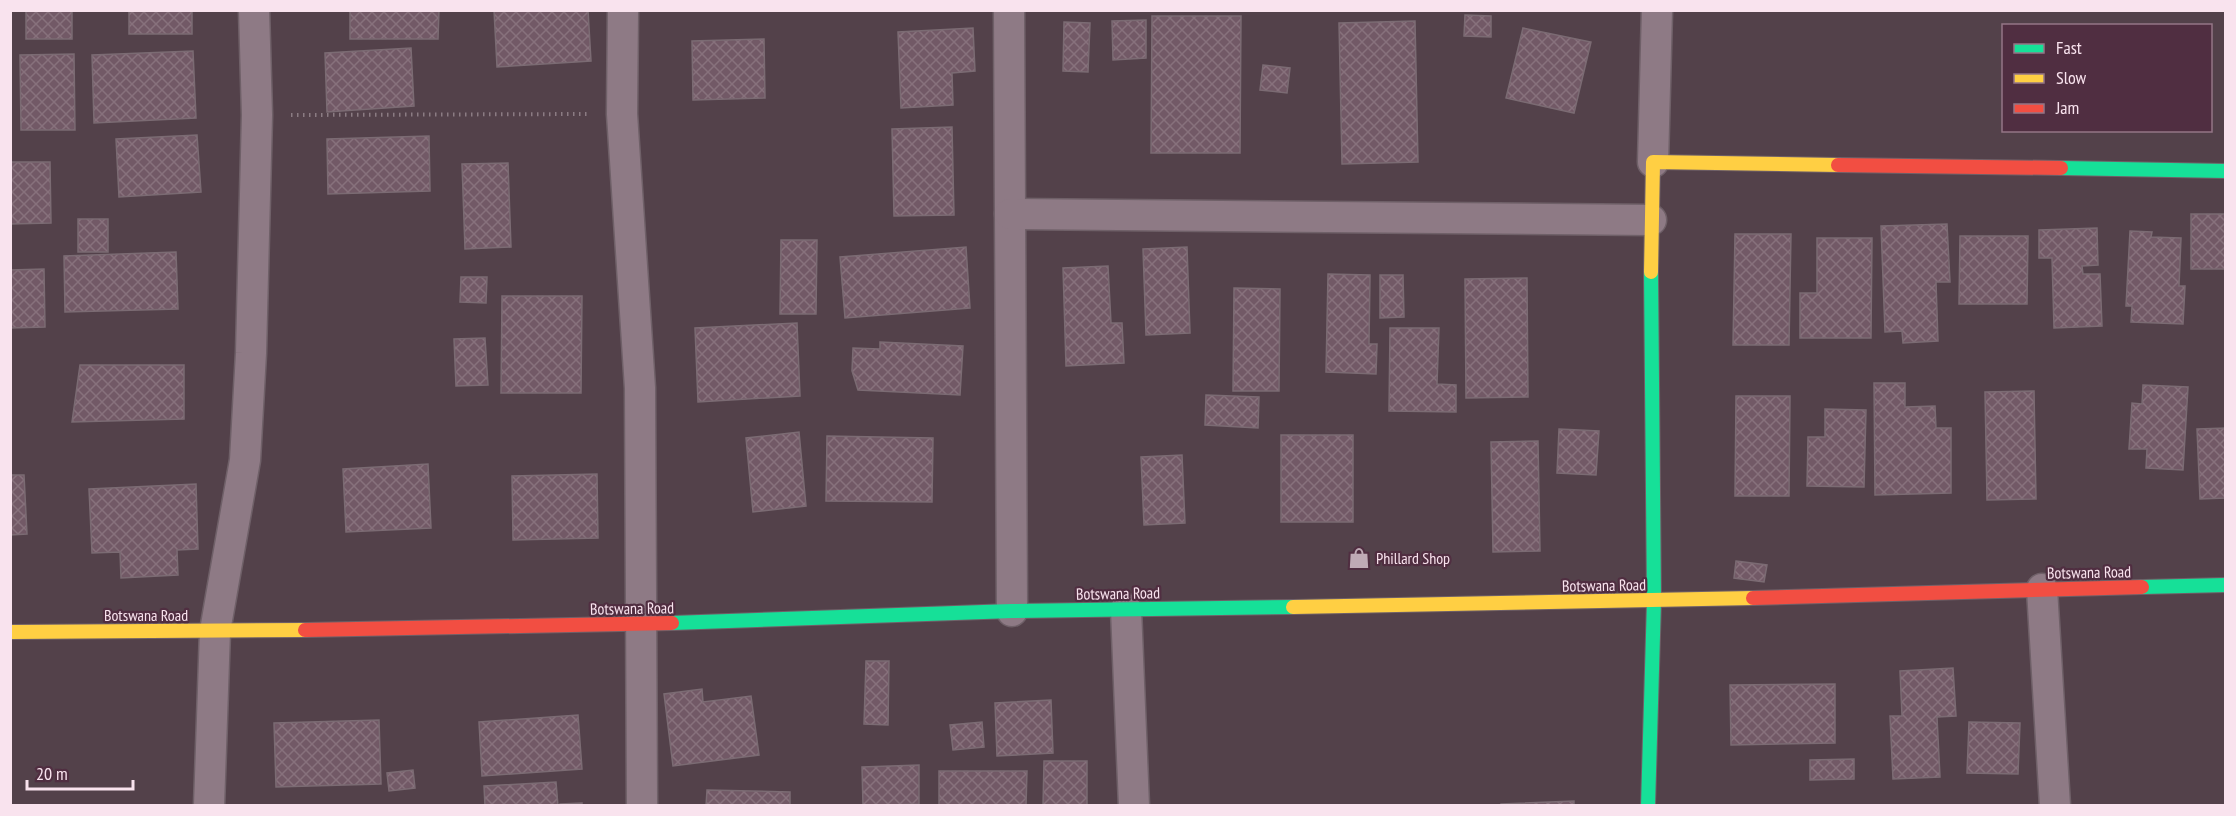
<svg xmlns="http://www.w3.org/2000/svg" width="2236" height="816" font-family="'PT Sans Narrow',sans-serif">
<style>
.building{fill:url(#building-cross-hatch);stroke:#7b6b73;stroke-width:1.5}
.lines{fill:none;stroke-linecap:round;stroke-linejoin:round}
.street-casing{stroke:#6f6068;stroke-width:33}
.fast-casing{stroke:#6f6068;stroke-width:16}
.slow-casing{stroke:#6f6068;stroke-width:16}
.jam-casing{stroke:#6f6068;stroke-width:16}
.path{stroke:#8b7b83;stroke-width:4;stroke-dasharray:1.5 4.5;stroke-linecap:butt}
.street{stroke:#8e7a85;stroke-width:30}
.fast{stroke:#16e098;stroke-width:14}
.slow{stroke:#ffcf43;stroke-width:14}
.jam{stroke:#f24e42;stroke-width:14}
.labels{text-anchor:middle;stroke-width:4.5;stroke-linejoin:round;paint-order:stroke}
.poi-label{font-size:16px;fill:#f9e3ee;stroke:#502e41;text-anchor:start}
.street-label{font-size:16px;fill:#f9e3ee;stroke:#502e41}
</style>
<defs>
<pattern id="building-cross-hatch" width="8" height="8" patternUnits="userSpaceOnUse" patternTransform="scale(1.5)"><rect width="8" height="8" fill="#725966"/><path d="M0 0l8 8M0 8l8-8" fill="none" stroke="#87717c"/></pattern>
</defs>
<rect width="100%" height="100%" fill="#53414a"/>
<!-- building -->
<g class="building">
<rect x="26" y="10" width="46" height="29"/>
<rect x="129" y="10" width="63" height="24"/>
<polygon points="350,10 439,10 438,39 350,39"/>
<polygon points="494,10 588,10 591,61 497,67"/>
<polygon points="1465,15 1491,16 1491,37 1464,36"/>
<polygon points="1152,16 1241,16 1240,153 1151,153"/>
<polygon points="1146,20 1146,58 1113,60 1112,21"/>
<polygon points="1415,21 1418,162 1342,164 1339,23"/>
<polygon points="1064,22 1090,23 1088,72 1063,71"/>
<polygon points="973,28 975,71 952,73 953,105 901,108 898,32"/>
<polygon points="1523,28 1591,42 1574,113 1506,98"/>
<polygon points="764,39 765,98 693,100 692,41"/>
<polygon points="411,48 414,106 327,112 325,53"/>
<polygon points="193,51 196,118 94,123 92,55"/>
<polygon points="74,54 75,130 21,130 20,55"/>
<polygon points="1263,65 1290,68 1287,93 1260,90"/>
<polygon points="952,127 954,215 894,216 892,129"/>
<polygon points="197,135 201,192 119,197 116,139"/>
<polygon points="429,136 430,191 328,194 327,139"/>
<polygon points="10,162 50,162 51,223 10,224"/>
<polygon points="508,163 511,247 465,249 462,164"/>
<rect x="2191" y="214" width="35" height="55"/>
<rect x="78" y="219" width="30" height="33"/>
<polygon points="1947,224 1950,282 1936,282 1938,341 1903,343 1902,331 1885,332 1881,226"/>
<polygon points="2097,228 2098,265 2082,266 2083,274 2100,274 2102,326 2054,328 2052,258 2039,258 2039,230"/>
<polygon points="2130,231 2152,232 2151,237 2181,238 2179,286 2185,286 2183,324 2131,322 2132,306 2126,306"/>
<polygon points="1735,234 1791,234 1789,345 1733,345"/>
<polygon points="1960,236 2028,236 2027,304 1959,304"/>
<polygon points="1817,238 1872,238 1871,338 1800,338 1800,293 1817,293"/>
<polygon points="781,240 817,240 816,314 780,314"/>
<polygon points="966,247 970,308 845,318 840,257"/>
<polygon points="1187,247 1190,333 1146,335 1143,249"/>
<polygon points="176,252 178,309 65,312 64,256"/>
<polygon points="1108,266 1111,323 1122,323 1124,363 1066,366 1063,268"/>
<polygon points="44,269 45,327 10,328 10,270"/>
<polygon points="1328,274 1370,275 1369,344 1377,344 1376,374 1326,372"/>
<polygon points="1380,275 1403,275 1404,317 1380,318"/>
<polygon points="461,277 487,277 486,303 460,302"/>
<polygon points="1527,278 1528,397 1466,398 1465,279"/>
<polygon points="1234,288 1280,289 1279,391 1233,391"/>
<polygon points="502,296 582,296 581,393 501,393"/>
<polygon points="797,323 800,396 698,402 695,328"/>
<polygon points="1390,328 1439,328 1437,384 1456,385 1456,412 1389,411"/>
<polygon points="485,338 488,385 456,386 454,339"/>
<polygon points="880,342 963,346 960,395 858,390 852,371 853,348 880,349"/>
<polygon points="80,365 184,365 184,419 72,422"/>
<polygon points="1874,383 1905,383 1905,407 1935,406 1936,428 1951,428 1951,493 1875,495"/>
<polygon points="2143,385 2188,387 2183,470 2146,468 2147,449 2129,449 2132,403 2142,404"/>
<polygon points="2034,391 2036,499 1987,500 1985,392"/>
<polygon points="1206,395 1259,397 1258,428 1205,425"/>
<polygon points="1736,396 1790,396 1789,496 1735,496"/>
<polygon points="1825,409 1866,410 1864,487 1807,486 1808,437 1825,437"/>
<polygon points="2226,428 2226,498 2200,499 2197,429"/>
<polygon points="1559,429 1599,431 1596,475 1557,473"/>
<polygon points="799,432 806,506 753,512 746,438"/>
<rect x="1281" y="435" width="72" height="87"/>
<polygon points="827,436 933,438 932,502 826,501"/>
<polygon points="1538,441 1540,551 1493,552 1491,442"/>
<polygon points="1182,455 1185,523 1144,525 1141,457"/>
<polygon points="428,464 431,528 346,532 343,469"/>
<polygon points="597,474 598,538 513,540 512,476"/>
<polygon points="10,475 24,475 27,534 10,535"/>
<polygon points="196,484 198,549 177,550 178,575 121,578 120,552 92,553 89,489"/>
<polygon points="1736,561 1767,565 1764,582 1734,578"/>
<polygon points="866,661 889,661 888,725 864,724"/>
<polygon points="1953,668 1956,716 1937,717 1940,777 1893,779 1890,716 1902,716 1900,671"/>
<polygon points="1835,684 1835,743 1731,745 1730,685"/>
<polygon points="702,689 703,702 751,696 759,755 673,766 664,694"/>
<polygon points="1051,700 1053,753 997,756 995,703"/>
<polygon points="578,715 582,769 482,776 479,722"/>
<polygon points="379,720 381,784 276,787 274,723"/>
<polygon points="982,722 984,747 953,750 950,725"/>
<polygon points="1969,722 2020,723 2018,774 1967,773"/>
<polygon points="1854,759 1854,779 1810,780 1810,760"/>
<polygon points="1044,761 1087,761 1087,806 1043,806"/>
<polygon points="919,765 919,804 863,806 862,767"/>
<polygon points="413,770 415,788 389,791 387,773"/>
<polygon points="939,771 1027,771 1026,806 939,806"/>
<polygon points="556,782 558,806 485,806 484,786"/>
<polygon points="707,790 790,792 790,806 706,806"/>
<polygon points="1574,801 1574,806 1501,806 1501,804"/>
<polygon points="582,803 582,806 560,806 560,804"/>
</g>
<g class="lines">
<defs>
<g id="street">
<polyline points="623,10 622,114 640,388 642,806"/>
<polyline points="1009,10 1012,611"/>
<polyline points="1653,162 1657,10"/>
<polyline points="1010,214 1651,220"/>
<polyline points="2042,589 2055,806"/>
<polyline points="1126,609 1134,806"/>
<polyline points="209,806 215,631 245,460 251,353 257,115 254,10"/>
</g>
<g id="fast">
<polyline points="2061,168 2226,171"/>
<polyline points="2142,587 2226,585"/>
<polyline points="672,623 1012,611 1293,607"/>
<polyline points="1648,806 1654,601 1651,272"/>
</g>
<g id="slow">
<polyline points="1651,272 1653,162 1838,165"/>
<polyline points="1293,607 1753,598"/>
<polyline points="10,632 305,630"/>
</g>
<g id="jam">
<polyline points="1838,165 2061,168"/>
<polyline points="1753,598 2142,587"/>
<polyline points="305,630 672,623"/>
</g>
</defs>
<!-- street casing -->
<use href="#street" class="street-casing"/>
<!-- fast casing -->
<use href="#fast" class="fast-casing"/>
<!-- slow casing -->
<use href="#slow" class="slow-casing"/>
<!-- jam casing -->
<use href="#jam" class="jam-casing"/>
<!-- path -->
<polyline class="path" points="291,115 589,114"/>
<!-- street -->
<use href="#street" class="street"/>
<!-- fast -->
<use href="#fast" class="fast"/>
<!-- slow -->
<use href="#slow" class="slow"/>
<!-- jam -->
<use href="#jam" class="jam"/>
</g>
<!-- icons -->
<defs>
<symbol id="shop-bare" viewBox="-9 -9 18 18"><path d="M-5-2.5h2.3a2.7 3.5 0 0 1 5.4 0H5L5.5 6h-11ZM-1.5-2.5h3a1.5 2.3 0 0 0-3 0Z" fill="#bfaab5" stroke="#502e41" stroke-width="2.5" paint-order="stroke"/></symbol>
</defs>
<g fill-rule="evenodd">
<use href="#shop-bare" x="1344" y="543" width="30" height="30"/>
</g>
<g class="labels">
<!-- poi labels -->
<g class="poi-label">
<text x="1376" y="564">Phillard Shop</text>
</g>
<!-- street labels -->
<g class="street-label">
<text transform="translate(2089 572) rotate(-1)" y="6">Botswana Road</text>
<text transform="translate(1604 585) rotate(-1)" y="6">Botswana Road</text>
<text transform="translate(1118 593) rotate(-1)" y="6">Botswana Road</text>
<text transform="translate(632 608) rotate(-1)" y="6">Botswana Road</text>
<text x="146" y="621">Botswana Road</text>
</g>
</g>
<!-- border -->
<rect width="2236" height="816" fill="none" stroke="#f9e3ee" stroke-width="24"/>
<!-- legend -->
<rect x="2002" y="24" width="210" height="108" fill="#502e41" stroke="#947686" stroke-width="1.5"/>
<rect x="2014" y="44" width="30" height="9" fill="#16e098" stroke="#947686" stroke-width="1.5"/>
<text x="2056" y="54" font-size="18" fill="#f9e3ee">Fast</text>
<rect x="2014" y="74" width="30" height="9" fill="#ffcf43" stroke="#947686" stroke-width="1.5"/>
<text x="2056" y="84" font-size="18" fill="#f9e3ee">Slow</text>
<rect x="2014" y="104" width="30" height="9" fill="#f24e42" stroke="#947686" stroke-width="1.5"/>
<text x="2056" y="114" font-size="18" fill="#f9e3ee">Jam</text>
<!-- scale -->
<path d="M27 780v9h106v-9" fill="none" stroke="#f9e3ee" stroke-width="3"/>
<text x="36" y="780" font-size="18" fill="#f9e3ee" stroke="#502e41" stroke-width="4.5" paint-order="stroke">20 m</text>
</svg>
